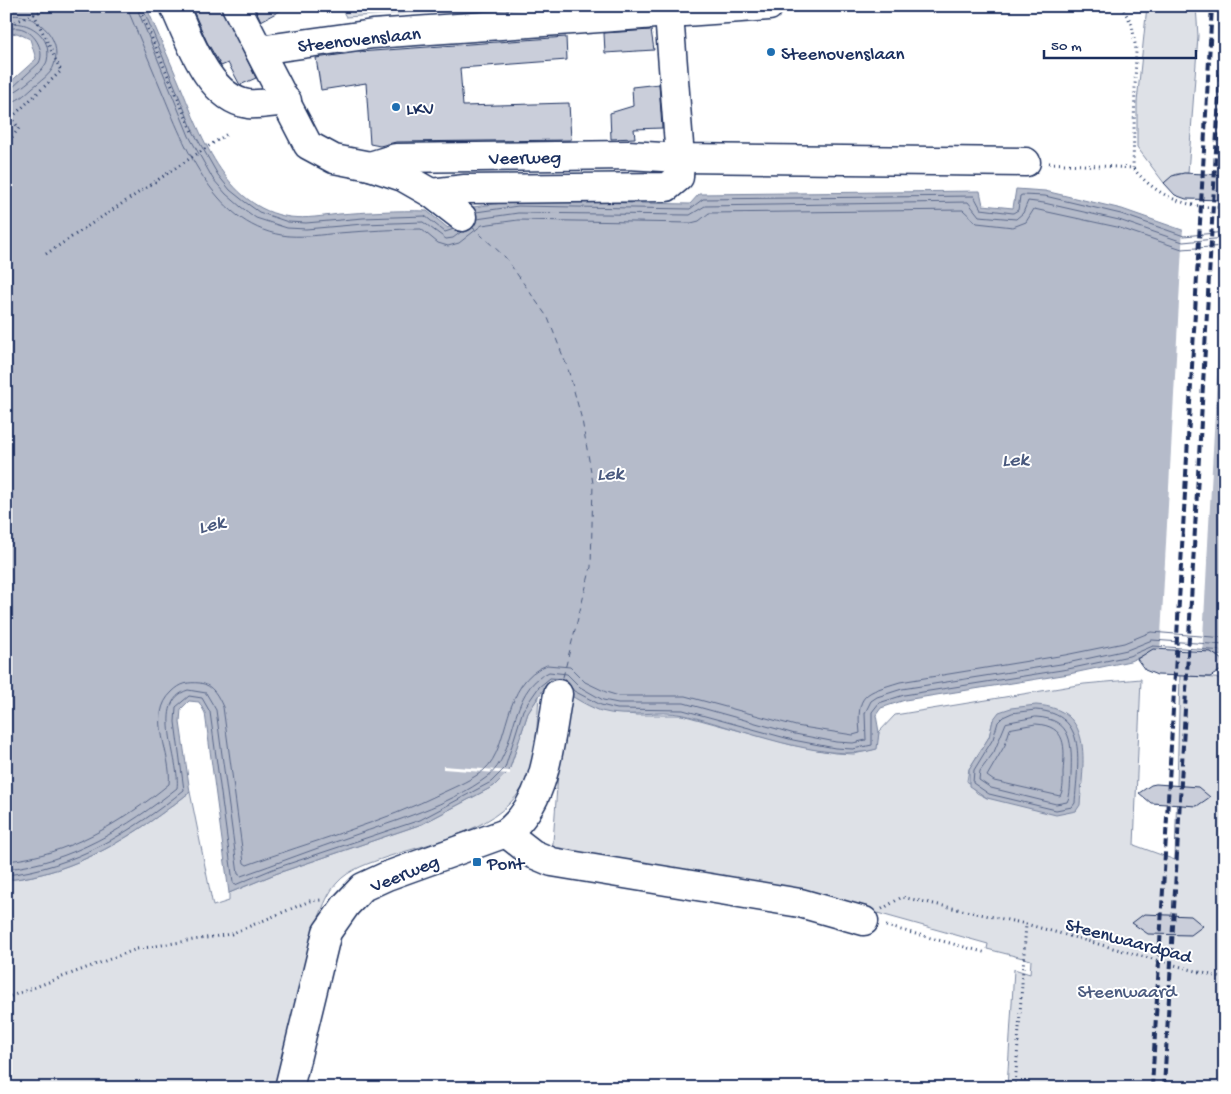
<svg xmlns="http://www.w3.org/2000/svg" width="1231" height="1094" font-family="'Gochi Hand',sans-serif">
<style>
.green{fill:#dee1e7;stroke:#7c88a2;fill-rule:evenodd}
.water{fill:#b5bbca;stroke:#77839f}
.pier{fill:#fff}
.lines{fill:none;stroke-linecap:round;stroke-linejoin:round}
.shore{stroke:#596789;stroke-width:1}
.ferry{stroke:#49597e;stroke-width:1;stroke-dasharray:6 5;stroke-linecap:butt}
.building{fill:#caceda;stroke:#1b2f5e}
.minor-casing{stroke:#1b2f5e;stroke-width:31}
.path{stroke:#1b2f5e;stroke-width:3;stroke-dasharray:1 4;stroke-linecap:butt}
.minor{stroke:#fff;stroke-width:28}
.rail{stroke:#1b2f5e;stroke-width:4;stroke-dasharray:8 4;stroke-linecap:butt}
.poi-dot{fill:#1f6fb2;stroke:#fff;stroke-width:2}
.labels{text-anchor:middle;stroke-width:4;stroke-linejoin:round;paint-order:stroke}
.street-label{font-size:19px;fill:#1b2f5e;stroke:#fff}
.poi-label{font-size:19px;fill:#1b2f5e;stroke:#fff;text-anchor:start}
.park-label{font-size:19px;fill:#4c5c80;stroke:#fff}
.water-label{font-size:20px;font-style:italic;fill:#49597e;stroke:#fff}
</style>
<rect width="100%" height="100%" fill="#fff"/>
<filter id="ink" filterUnits="userSpaceOnUse"><feTurbulence type="fractalNoise" baseFrequency=".02" numOctaves="2"/><feDisplacementMap in="SourceGraphic" scale="10" xChannelSelector="R" yChannelSelector="G"/><feConvolveMatrix kernelMatrix="1 2 1 2 8 2 1 2 1" color-interpolation-filters="sRGB"/></filter>
<g filter="url(#ink)">
<!-- green -->
<g class="green">
<polygon points="340,6 433,6 433,11 346,17"/>
<polygon points="1147,6 1196,6 1198,36 1188,173 1176,174 1164,183 1137,147 1137,102"/>
<path d="M1180,675L1225,679V1088H1007L1014,969L1030,974L1031,960L987,949L988,944L856,907L552,856L558,773L569,694L599,710L636,715H682L792,745L835,753L854,754L876,749L879,732L895,715L1084,684L1141,679L1134,845L1175,860ZM993,720L987,798L977,793L967,781L969,769L989,737Z"/>
<path d="M539,696C537,721 537,757 527,779C503,830 436,841 387,857C370,863 349,869 337,883C328,893 324,905 319,917L279,1088H6V880C76,874 137,834 190,792L213,906L229,901V893L275,874L422,824L494,786L509,771L528,713Z"/>
</g>
<!-- water -->
<g class="water">
<path d="M6,6H146C157,31 167,55 178,80C200,132 224,208 290,217C307,219 323,216 339,214C368,212 397,210 427,211L448,228L473,207L517,201L690,204L699,194L980,191L983,205L1013,208L1016,189L1045,191L1122,209L1185,231L1225,227V656L1154,651L1130,661L1069,674L905,700L881,708L876,715L879,732L877,749C826,765 737,727 684,715C657,709 629,719 601,711C584,705 567,693 551,683L543,690L528,713L509,771L494,786L422,824L275,874L229,893L205,713L199,702L189,701L181,709L180,722L190,792C137,834 76,874 6,880V86L36,59L30,39L17,33L6,35Z"/>
<path d="M1036,705C1095,709 1083,762 1080,805L1076,811L1056,815L987,798L969,786V769L989,737L993,720L999,712L1011,708Z"/>
</g>
<!-- pier -->
<g class="pier">
<polygon points="1225,224 1202,657 1160,654 1183,228"/>
<polygon points="443,766 510,771 510,774 443,769"/>
</g>
<g class="lines">
<!-- shore -->
<g class="shore">
<path d="M128,6L130,15C140,40 151,64 161,89C185,147 215,229 289,236C306,237 321,235 338,233C366,231 393,229 421,229L438,243L448,246L459,243L482,225L518,220L691,223L699,221L709,213L963,210L977,223L1013,227L1026,222L1034,209L1117,227L1182,249L1225,246"/>
<polyline points="136,6 189,136 213,179 226,194 241,207 256,218 287,228 306,229 363,224 423,222 446,239 453,238 461,232"/>
<polyline points="142,6 194,133 218,175 230,190 245,202 259,212 288,222 306,223 363,218 425,216 445,232 454,229"/>
<path d="M6,16C34,10 64,37 54,65C51,75 40,81 32,88C24,95 18,102 6,103"/>
<path d="M6,24C28,19 53,36 47,61C45,70 15,95 6,95"/>
<path d="M6,30C10,29 15,27 19,28C33,30 46,50 39,63L12,88L6,89"/>
<polyline points="476,212 518,206 690,209 703,199 974,196 981,209 1013,213 1018,210 1020,196 1022,195 1045,196 1121,214 1184,236 1225,232"/>
<polyline points="477,219 518,213 690,215 705,206 968,202 979,216 1016,219 1023,213 1028,201 1044,203 1119,220 1183,242 1225,238"/>
<path d="M1036,710C1090,714 1077,764 1075,803L1072,807L1056,810L989,794L973,783L974,770L993,739L998,722L1003,717L1012,713Z"/>
<path d="M1036,717C1073,719 1072,744 1071,775C1070,783 1071,795 1067,802L1056,804L991,788L979,780L980,771L994,752L1006,723Z"/>
<path d="M1036,724C1067,726 1065,747 1063,772C1063,780 1064,789 1060,796L994,781L987,776L1005,745L1010,729Z"/>
<path d="M6,861C66,856 123,822 169,784C173,755 146,716 172,692C181,683 188,682 200,683C213,685 218,696 223,707L244,863L247,865C312,841 382,823 444,792C457,786 473,779 484,770C511,747 501,682 547,665L570,667L585,682L606,692L619,696H685L796,726L853,735L860,733C856,693 865,693 900,682L1065,655L1124,643L1151,632L1225,638"/>
<path d="M6,869C70,863 128,827 177,788C181,761 150,702 188,690L206,693L216,710L238,874L241,876C278,863 314,849 352,836C395,821 450,805 487,777C519,754 506,691 549,672L567,674L580,687L603,700L618,703H684L795,734L836,742L853,743L866,740L865,713L871,701L877,697L902,689L1067,663L1127,650L1152,640L1225,645"/>
<path d="M6,875C73,868 132,832 184,790L175,722L176,707L189,696L202,698L210,712L233,882L235,885L273,869L420,820L491,782L505,768L523,710L539,687L550,678L565,679L574,691L601,705L617,709L683,710L793,740L835,748L853,749L872,745V712L879,703L904,695L1068,669L1129,656L1153,646L1225,651"/>
</g>
<!-- ferry -->
<polyline class="ferry" points="471,226 505,257 548,318 568,369 582,420 593,483 591,567 562,681"/>
</g>
<!-- building -->
<g class="building">
<polygon points="191,6 221,6 256,78 240,85 228,63 221,66 207,42"/>
<polygon points="254,6 289,6 261,21"/>
<polygon points="651,30 654,50 605,53 604,33"/>
<polygon points="566,37 567,60 460,68 463,106 569,103 571,140 396,142 380,146 370,144 366,83 321,90 316,58 359,52"/>
<polygon points="659,84 662,128 634,129 635,138 611,139 610,113 633,106 632,87"/>
<polygon points="1184,173 1225,175 1225,200 1186,199 1175,195 1164,183 1172,176"/>
<polygon points="1153,649 1211,652 1221,659 1225,668 1210,677 1157,675 1145,670 1137,659"/>
<polygon points="1156,784 1198,787 1210,797 1197,806 1151,803 1139,793 1151,785"/>
<polygon points="1144,914 1191,916 1203,926 1191,935 1148,934 1132,923"/>
</g>
<g class="lines">
<defs>
<g id="minor">
<path d="M174,6C189,38 208,98 248,104C260,105 275,102 287,101"/>
<polyline points="236,6 308,145 334,159 370,166 403,177 431,193 462,217"/>
<polyline points="259,50 373,34 769,6"/>
<polyline points="370,166 396,158 628,155 680,158 1026,162"/>
<polyline points="431,193 465,189 667,187 679,177 680,158 669,14"/>
<polyline points="506,833 533,854 552,862 800,903 864,921"/>
<path d="M289,1088L327,932L346,905L363,887L387,876L506,833C548,800 549,743 558,694"/>
</g>
</defs>
<!-- minor casing -->
<use href="#minor" class="minor-casing"/>
<!-- path -->
<g class="path">
<polyline points="138,6 192,132"/>
<polyline points="1121,6 1132,24 1136,50 1133,168"/>
<polyline points="6,26 53,6"/>
<polyline points="6,145 19,128 11,118 61,71 34,14"/>
<path d="M1049,163L1133,168C1157,197 1188,209 1225,207"/>
<polyline points="46,254 227,134"/>
<polyline points="882,909 902,897 1026,924 1225,979"/>
<polyline points="886,926 987,953"/>
<polyline points="6,998 137,949 231,934 310,901 321,900"/>
<polyline points="1015,1088 1026,924"/>
</g>
<!-- minor -->
<use href="#minor" class="minor"/>
<!-- rail -->
<g class="rail">
<polyline points="1152,1088 1212,6"/>
<polyline points="1164,1088 1224,6"/>
</g>
</g>
</g>
<!-- markers -->
<g class="poi-dot">
<circle cx="771" cy="52" r="5"/>
<circle cx="396" cy="107" r="5"/>
<rect x="472" y="857" width="10" height="10" rx="2.5"/>
</g>
<g class="labels">
<!-- street labels -->
<g class="street-label">
<text transform="translate(359 38) rotate(-6)" y="7">Steenovenslaan</text>
<text transform="translate(525 156) rotate(-1)" y="7">Veerweg</text>
<text transform="translate(404 872) rotate(-22)" y="7">Veerweg</text>
<text transform="translate(1129 939) rotate(15)" y="7">Steenwaardpad</text>
</g>
<!-- poi labels -->
<g class="poi-label">
<text x="781" y="59">Steenovenslaan</text>
<text x="406" y="114">LKV</text>
<text x="487" y="869">Pont</text>
</g>
<!-- park labels -->
<g class="park-label">
<text x="1127" y="997">Steenwaard</text>
</g>
<!-- water labels -->
<g class="water-label">
<text transform="translate(1015 458) rotate(-2)" y="7">Lek</text>
<text transform="translate(610 472) rotate(-2)" y="7">Lek</text>
<text transform="translate(211 523) rotate(-14)" y="7">Lek</text>
</g>
</g>
<!-- margin -->
<rect width="1231" height="1094" fill="none" stroke="#fff" stroke-width="25"/>
<rect x="12" y="12" width="1206" height="1069" fill="none" stroke="#1b2f5e" stroke-width="2" filter="url(#ink)"/>
<!-- scale -->
<path d="M1044 50v8h152v-8" fill="none" stroke="#1b2f5e" stroke-width="2.5"/>
<text x="1051" y="50" font-size="15" fill="#1b2f5e" stroke="#ffffff" stroke-width="4" paint-order="stroke">50 m</text>
</svg>
